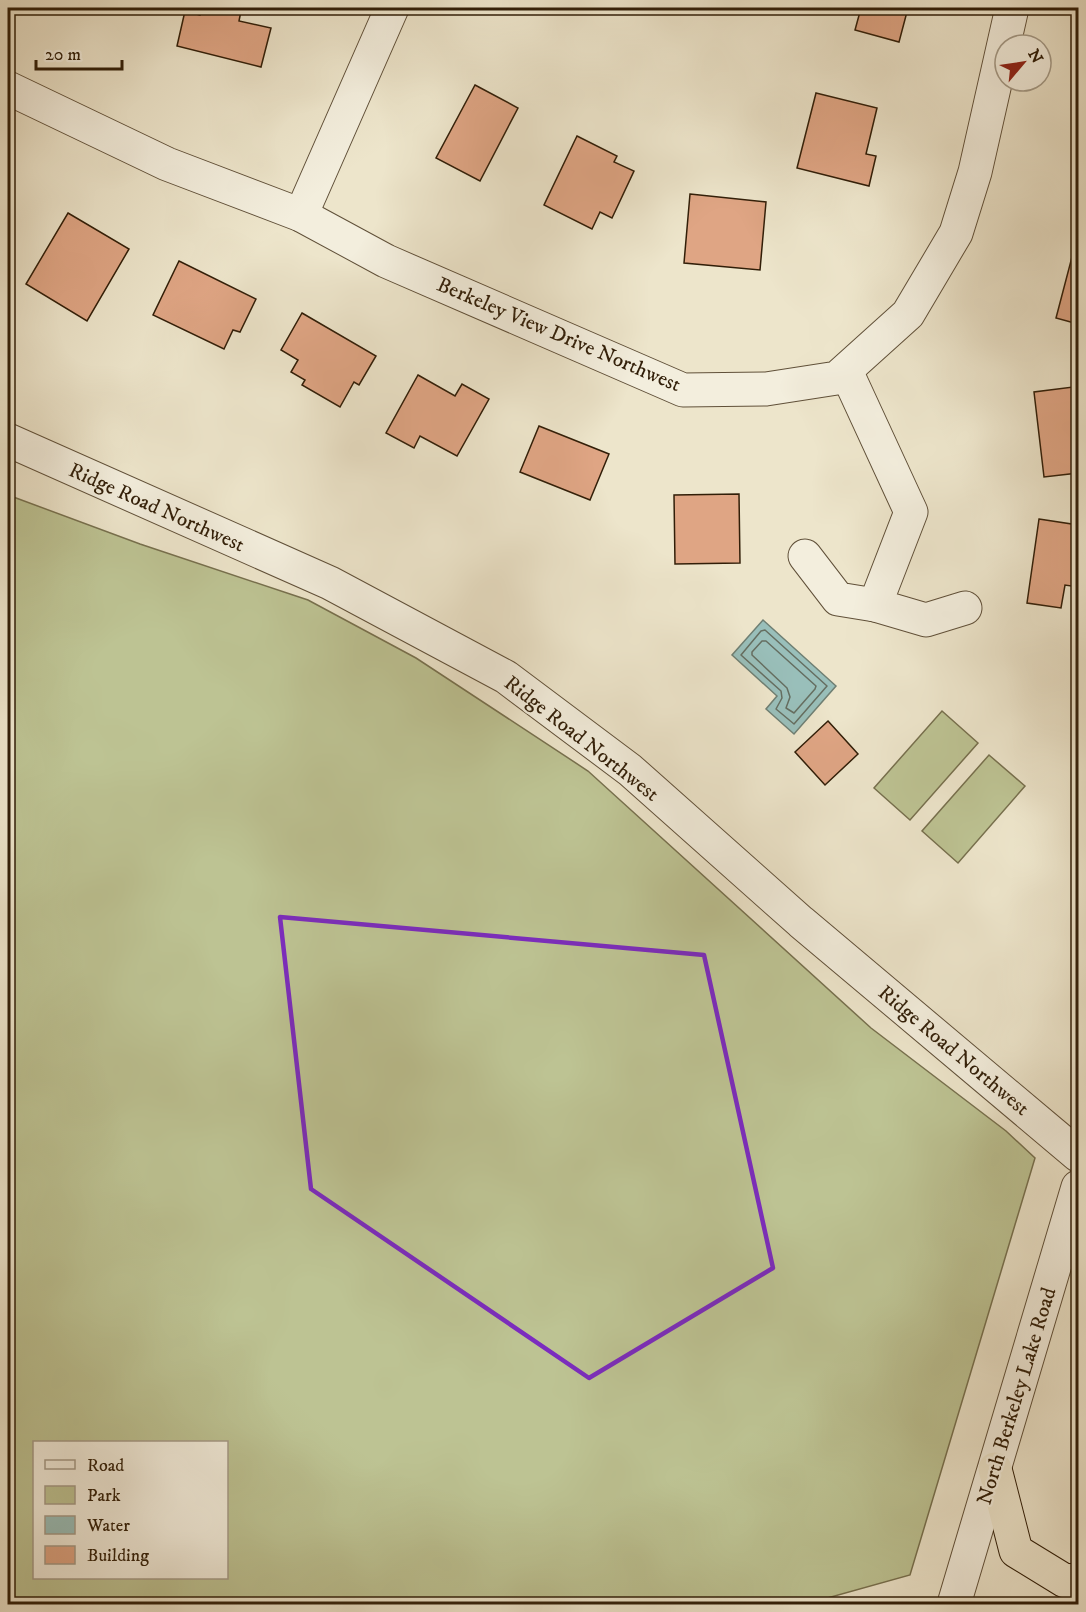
<svg xmlns="http://www.w3.org/2000/svg" width="1086" height="1612" font-family="'IM FELL DW Pica',serif">
<style>
.green{fill:#bdc393;stroke:#77704e;stroke-width:1.5;fill-rule:evenodd}
.water{fill:#99bfba;stroke:#6f7f73;stroke-width:1.5}
.lines{fill:none;stroke-linecap:round;stroke-linejoin:round}
.shore{stroke:#656e61;stroke-width:1.5}
.building{fill:#dfa584;stroke:#311e08;stroke-width:1.5}
.minor-casing{stroke:#605039;stroke-width:35}
.highway-casing{stroke:#311e08;stroke-width:35}
.minor{stroke:#f3eedd;stroke-width:33}
.highway{stroke:#ede5cb;stroke-width:33}
.marked{fill:none;stroke:#7b2cbf;stroke-width:4.5;stroke-linejoin:round}
.labels{text-anchor:middle;stroke-width:4.5;stroke-linejoin:round;paint-order:stroke}
.street-label{font-size:21px;fill:#311e08;stroke:#f3eedd}
</style>
<rect width="100%" height="100%" fill="#ede5cb"/>
<filter id="stains"><feTurbulence type="fractalNoise" baseFrequency=".00333" numOctaves="4"/><feColorMatrix values="0 0 0 0 .2 0 0 0 0 .09 0 0 0 0 .02 0 0 0 .5 -.17"/></filter>
<radialGradient id="worn" r=".72"><stop offset=".6" stop-color="#630" stop-opacity="0"/><stop offset="1" stop-color="#630" stop-opacity=".3"/></radialGradient>
<!-- green -->
<g class="green">
<path d="M8,495L140,544L308,600L416,658L588,771L871,1028L1006,1131L1035,1158L910,1575L806,1604H8ZM34,1442H226V1578H34Z"/>
<polygon points="942,711 978,743 910,820 874,788"/>
<polygon points="989,755 1025,786 958,863 922,831"/>
</g>
<!-- water -->
<polygon class="water" points="763,620 836,686 794,734 766,709 777,696 732,655"/>
<g class="lines">
<!-- shore -->
<g class="shore">
<polygon points="765,630 827,686 794,724 776,709 782,698 781,691 741,655 761,631"/>
<polygon points="762,641 766,641 816,686 815,689 794,713 786,708 790,697 787,688 752,655 752,652"/>
</g>
</g>
<!-- building -->
<g class="building">
<polygon points="202,8 227,8 241,11 239,21 271,28 261,67 177,46 185,11 200,15"/>
<polygon points="861,8 908,8 899,42 855,30"/>
<polygon points="475,85 518,108 480,181 436,158"/>
<polygon points="816,93 877,108 866,154 876,156 869,186 797,168"/>
<polygon points="577,136 617,156 614,162 634,171 612,218 600,212 592,229 544,205"/>
<polygon points="1078,159 1078,182 1073,181"/>
<polygon points="690,194 766,202 760,270 684,263"/>
<polygon points="68,213 129,249 87,321 26,284"/>
<polygon points="1078,234 1078,324 1056,318"/>
<polygon points="179,261 256,299 240,332 233,330 224,349 153,315"/>
<polygon points="302,313 376,356 359,385 354,382 340,407 302,385 305,380 291,372 298,360 281,350"/>
<polygon points="418,375 455,396 462,384 489,399 457,456 420,436 414,448 386,433"/>
<polygon points="1073,387 1075,408 1078,407 1078,473 1044,477 1034,392"/>
<polygon points="539,426 609,454 590,500 520,472"/>
<polygon points="739,494 740,563 675,564 674,495"/>
<polygon points="1039,519 1078,525 1078,587 1065,585 1061,608 1027,603"/>
<polygon points="828,721 858,754 825,785 795,752"/>
</g>
<g class="lines">
<defs>
<g id="minor">
<polyline points="8,88 167,164 301,215 386,261 683,390 766,389 837,378 908,314 956,233 975,172 1012,8"/>
<polyline points="301,215 392,8"/>
<polyline points="846,371 911,512 875,605 926,620 965,608"/>
<polyline points="8,440 330,583 506,677 630,770 801,922 1078,1155"/>
<polyline points="805,556 838,599 875,605"/>
<polyline points="954,1604 1078,1187"/>
</g>
<polyline id="highway" points="995,1469 1016,1551 1065,1581 1078,1580"/>
</defs>
<!-- minor casing -->
<use href="#minor" class="minor-casing"/>
<!-- highway casing -->
<use href="#highway" class="highway-casing"/>
<!-- minor -->
<use href="#minor" class="minor"/>
<!-- highway -->
<use href="#highway" class="highway"/>
</g>
<!-- marked area -->
<path class="marked" d="M280,917L704,955L773,1268L589,1378L311,1189Z"/>
<g class="labels">
<!-- street labels -->
<g class="street-label">
<text transform="translate(559 334) rotate(23)" y="7">Berkeley View Drive Northwest</text>
<text transform="translate(157 507) rotate(24)" y="7">Ridge Road Northwest</text>
<text transform="translate(582 738) rotate(38)" y="7">Ridge Road Northwest</text>
<text transform="translate(954 1050) rotate(40)" y="7">Ridge Road Northwest</text>
<text transform="translate(1016 1396) rotate(-73)" y="7">North Berkeley Lake Road</text>
</g>
</g>
<!-- margin -->
<rect width="1086" height="1612" fill="none" stroke="#ede5cb" stroke-width="30"/>
<rect x="9" y="9" width="1068" height="1594" fill="none" stroke="#311e08" stroke-width="3"/>
<rect x="15" y="15" width="1056" height="1582" fill="none" stroke="#311e08" stroke-width="1.5"/>
<!-- legend -->
<rect x="33" y="1441" width="195" height="138" fill="#f3eedd" stroke="#a59b88" stroke-width="1.5"/>
<rect x="45" y="1460" width="30" height="9" fill="#f3eedd" stroke="#a59b88" stroke-width="1.5"/>
<text x="87" y="1471" font-size="18" fill="#311e08">Road</text>
<rect x="45" y="1486" width="30" height="18" fill="#bdc393" stroke="#a59b88" stroke-width="1.5"/>
<text x="87" y="1501" font-size="18" fill="#311e08">Park</text>
<rect x="45" y="1516" width="30" height="18" fill="#99bfba" stroke="#a59b88" stroke-width="1.5"/>
<text x="87" y="1531" font-size="18" fill="#311e08">Water</text>
<rect x="45" y="1546" width="30" height="18" fill="#dfa584" stroke="#a59b88" stroke-width="1.5"/>
<text x="87" y="1561" font-size="18" fill="#311e08">Building</text>
<!-- north arrow -->
<g transform="translate(1023 63) rotate(61)"><circle r="28" fill="#f3eedd" stroke="#a59b88" stroke-width="1.5"/>
<path d="M0-4.5L10 22L0 15L-10 22Z" fill="#8f2418"/>
<text y="-9" font-size="16" font-weight="bold" text-anchor="middle" fill="#311e08">N</text>
</g>
<!-- scale -->
<path d="M36 60v9h86v-9" fill="none" stroke="#311e08" stroke-width="3"/>
<text x="45" y="60" font-size="18" fill="#311e08" stroke="#f3eedd" stroke-width="4.5" paint-order="stroke">20 m</text>
<rect width="100%" height="100%" filter="url(#stains)"/>
<rect width="100%" height="100%" fill="url(#worn)"/>
</svg>
